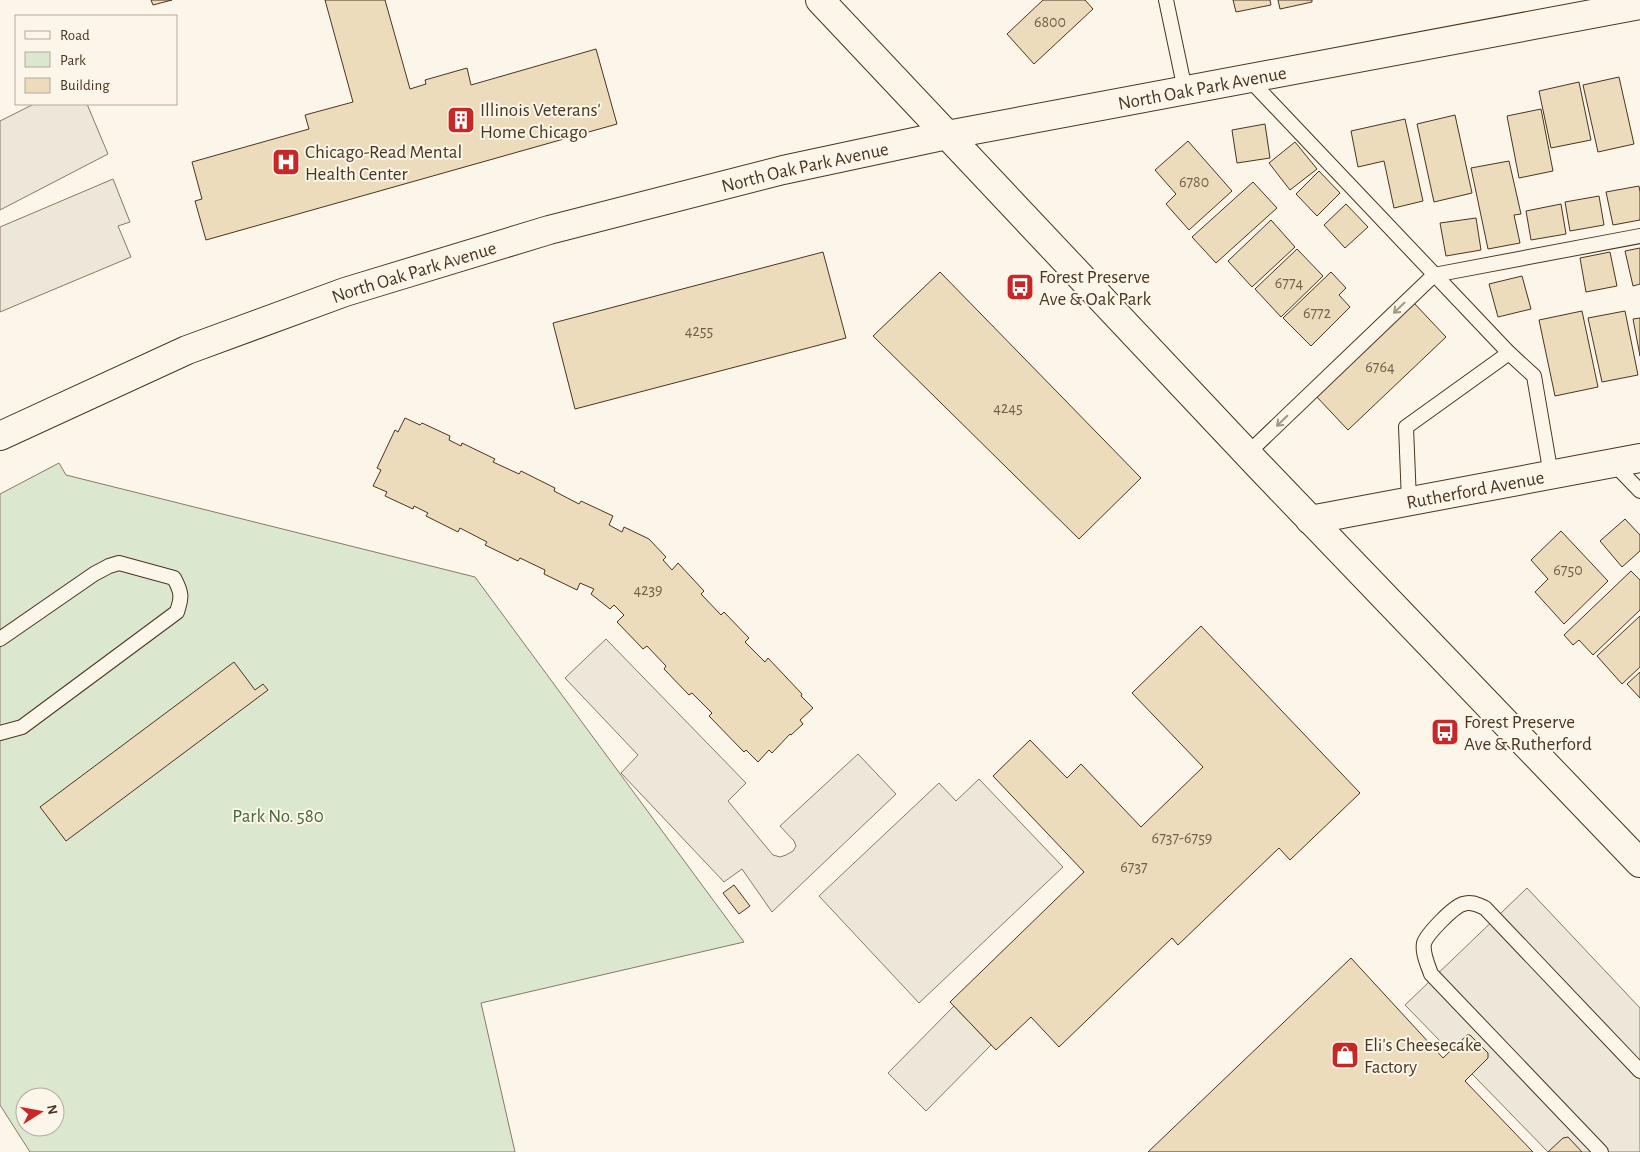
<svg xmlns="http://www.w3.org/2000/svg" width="1640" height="1152" font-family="'Alegreya Sans',sans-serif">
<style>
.green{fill:#dce7d0;stroke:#887966;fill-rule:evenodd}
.parking{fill:#ede7d9;stroke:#887966}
.building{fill:#ecdcbc;stroke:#4a3520}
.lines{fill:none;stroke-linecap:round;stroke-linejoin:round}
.service-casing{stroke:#4a3520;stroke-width:16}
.minor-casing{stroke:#4a3520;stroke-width:30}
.tertiary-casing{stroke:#4a3520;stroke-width:30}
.secondary-casing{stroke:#4a3520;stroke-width:30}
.service{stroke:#fbf6e9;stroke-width:14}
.minor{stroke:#fbf6e9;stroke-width:28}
.tertiary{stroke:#fbf6e9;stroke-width:28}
.secondary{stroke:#fbf6e9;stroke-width:28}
.oneway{stroke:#a29684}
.labels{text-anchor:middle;stroke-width:4;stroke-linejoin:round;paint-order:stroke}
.number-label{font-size:16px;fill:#725f47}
.street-label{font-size:19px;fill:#4a3520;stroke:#fbf6e9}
.poi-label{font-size:19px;fill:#4a3520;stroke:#fbf6e9;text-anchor:start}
.park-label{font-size:19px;fill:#436837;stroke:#fbf6e9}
</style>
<rect width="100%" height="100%" fill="#fbf6e9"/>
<!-- green -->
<path class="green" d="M59,463L66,475L475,577L744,942L481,1003L515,1152H30L0,1105V494ZM25,1097H55V1127H25Z"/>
<!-- parking -->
<g class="parking">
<polygon points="34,104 87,104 108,154 0,210 0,121"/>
<polygon points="113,179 130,222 118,226 131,257 0,312 0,227"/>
<polygon points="606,639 746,783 728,801 773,855 780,857 786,855 793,851 796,846 794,841 780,826 858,754 896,794 772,912 742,869 724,882 621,773 638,755 565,678"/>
<polygon points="979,779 1063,867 919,1003 819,896 939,783 956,801"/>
<polygon points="1527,888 1640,1008 1640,1152 1548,1152 1405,1005"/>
<polygon points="954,1006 991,1045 926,1111 888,1073"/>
</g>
<!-- building -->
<g class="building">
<polygon points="151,0 172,0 153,5"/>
<polygon points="325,0 385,0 410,89 426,84 425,80 467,68 471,85 596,49 617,124 206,240 195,201 202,199 192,162 309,129 305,115 353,102"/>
<polygon points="1043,0 1085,0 1093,9 1034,64 1007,34"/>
<polygon points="1233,0 1270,0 1271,5 1236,12"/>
<polygon points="1278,0 1312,0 1312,2 1280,9"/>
<polygon points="1619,77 1634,144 1598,152 1583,85"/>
<polygon points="1579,82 1591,140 1551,148 1539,91"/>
<polygon points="1541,109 1553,171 1519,178 1507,116"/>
<polygon points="1455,115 1472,193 1434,202 1417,124"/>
<polygon points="1405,119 1423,201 1394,208 1384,161 1358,167 1351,131"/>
<polygon points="1265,124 1270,158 1237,163 1232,130"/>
<polygon points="1188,141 1232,191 1189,230 1166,204 1176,194 1155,170"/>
<polygon points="1295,142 1317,169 1290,190 1269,163"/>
<polygon points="1509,161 1521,214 1514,215 1520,243 1488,249 1471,168"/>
<polygon points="1319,171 1340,193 1317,216 1296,194"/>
<polygon points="1253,182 1277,208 1216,263 1192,237"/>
<polygon points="1639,186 1640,192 1640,220 1613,225 1606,192"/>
<polygon points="1599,196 1604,225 1570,231 1565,202"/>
<polygon points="1346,204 1368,227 1345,248 1324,225"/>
<polygon points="1561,204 1566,234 1531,240 1526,211"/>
<polygon points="1476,218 1481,250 1446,256 1440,223"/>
<polygon points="1271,220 1295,247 1252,287 1228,261"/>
<polygon points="1640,248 1640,284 1633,286 1625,251"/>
<polygon points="1297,249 1323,276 1281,317 1255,289"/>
<polygon points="823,252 846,338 575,409 553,323"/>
<polygon points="1610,252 1617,286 1586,292 1580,258"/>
<polygon points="940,272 1141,478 1079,539 873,336"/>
<polygon points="1331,272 1346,288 1339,295 1350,307 1311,346 1283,318"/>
<polygon points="1522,276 1531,309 1498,317 1489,284"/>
<polygon points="1413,302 1446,337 1348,430 1315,395"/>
<polygon points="1582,311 1598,387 1555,396 1539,320"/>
<polygon points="1625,311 1638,375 1602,382 1588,318"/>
<polygon points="1640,318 1640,356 1633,319"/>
<polygon points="405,418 420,425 422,423 450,436 449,440 461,446 462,443 495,459 493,462 519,474 521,471 555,488 554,491 579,504 581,501 613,516 609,525 622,532 624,527 649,539 666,557 663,560 672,570 678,563 704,591 701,594 721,615 724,612 749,638 745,642 765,662 768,658 802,694 801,696 813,708 800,720 803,724 791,735 790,734 772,753 769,750 758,762 746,750 744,752 709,716 712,713 692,693 689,695 664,669 666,666 647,646 643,649 617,622 624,615 614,605 610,609 591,594 594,589 580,583 577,590 544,574 545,570 520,558 518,561 485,545 487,542 460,528 458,532 426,516 428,513 414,506 413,509 385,496 387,492 373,486 381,470 377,468 395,430 398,432"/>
<polygon points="1625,519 1640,535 1640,551 1622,567 1600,541"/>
<polygon points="1561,531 1608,581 1564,624 1535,592 1548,579 1531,560"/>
<polygon points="1631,571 1640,580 1640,610 1593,655 1579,640 1573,645 1564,635"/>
<polygon points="1640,616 1640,667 1622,684 1597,656"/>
<polygon points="1201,626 1360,793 1290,860 1279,848 1178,945 1172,938 1059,1047 1031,1017 996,1050 950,1002 1084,872 993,776 1030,740 1067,778 1081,764 1141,827 1203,767 1132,693"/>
<polygon points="234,662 255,690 263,684 268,690 66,841 40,807"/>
<polygon points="1640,672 1640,698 1627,684"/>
<polygon points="734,885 750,906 739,914 723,893"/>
<polygon points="1351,958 1443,1058 1467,1035 1470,1035 1488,1053 1488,1058 1465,1081 1533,1152 1148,1152"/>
<polygon points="1568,1137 1582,1152 1548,1152 1563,1138"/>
</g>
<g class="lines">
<defs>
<g id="service">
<polyline points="1166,0 1185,90"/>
<polyline points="1248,78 1509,353 1534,376 1551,475"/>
<polyline points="1247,454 1434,275 1640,236"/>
<polyline points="1613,463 1640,491"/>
<polyline points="1409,501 1406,427 1509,353"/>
<path d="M0,639L94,574L109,566L119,563L174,578C182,593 182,597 177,612L22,727L0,733"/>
<path d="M1601,1152L1431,974C1428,965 1422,953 1424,943C1427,934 1453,907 1463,904C1471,901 1478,905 1485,908L1640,1071"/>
</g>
<g id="minor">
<path id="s1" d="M1310,520L1640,458"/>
</g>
<g id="tertiary">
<path id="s2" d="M0,436L187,350L345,292L549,230L783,170L947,135L1640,5"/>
</g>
<polyline id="secondary" points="820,0 1259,466 1640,863"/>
</defs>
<!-- service casing -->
<use href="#service" class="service-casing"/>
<!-- minor casing -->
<use href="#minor" class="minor-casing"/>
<!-- tertiary casing -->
<use href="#tertiary" class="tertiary-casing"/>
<!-- secondary casing -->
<use href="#secondary" class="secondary-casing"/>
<!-- service -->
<use href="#service" class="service"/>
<!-- minor -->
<use href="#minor" class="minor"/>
<!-- tertiary -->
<use href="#tertiary" class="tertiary"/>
<!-- secondary -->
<use href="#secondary" class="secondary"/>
</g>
<!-- one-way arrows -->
<defs><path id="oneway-shaft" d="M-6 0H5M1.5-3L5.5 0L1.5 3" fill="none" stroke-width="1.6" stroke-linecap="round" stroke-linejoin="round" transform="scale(1.25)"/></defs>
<g class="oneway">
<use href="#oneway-shaft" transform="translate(1399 308) rotate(136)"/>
<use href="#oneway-shaft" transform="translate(1282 421) rotate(136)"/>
</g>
<!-- icons -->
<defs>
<symbol id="building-square" viewBox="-11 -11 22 22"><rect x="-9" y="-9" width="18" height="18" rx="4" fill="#c62828" stroke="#fbf6e9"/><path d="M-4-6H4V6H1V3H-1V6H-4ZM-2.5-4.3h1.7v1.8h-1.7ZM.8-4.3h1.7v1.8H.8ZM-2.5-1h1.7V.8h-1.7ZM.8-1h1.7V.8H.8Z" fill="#fff"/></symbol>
<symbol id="hospital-square" viewBox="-11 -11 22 22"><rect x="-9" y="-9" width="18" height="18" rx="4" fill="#c62828" stroke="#fbf6e9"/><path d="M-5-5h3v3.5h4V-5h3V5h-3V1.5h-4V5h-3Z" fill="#fff"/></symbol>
<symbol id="bus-square" viewBox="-11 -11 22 22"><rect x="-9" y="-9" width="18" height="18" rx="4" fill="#c62828" stroke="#fbf6e9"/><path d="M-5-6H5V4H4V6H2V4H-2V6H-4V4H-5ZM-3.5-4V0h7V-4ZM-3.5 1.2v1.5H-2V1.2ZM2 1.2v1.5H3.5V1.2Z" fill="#fff"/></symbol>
<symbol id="shop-square" viewBox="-11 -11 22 22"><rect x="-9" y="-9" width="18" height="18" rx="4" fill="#c62828" stroke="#fbf6e9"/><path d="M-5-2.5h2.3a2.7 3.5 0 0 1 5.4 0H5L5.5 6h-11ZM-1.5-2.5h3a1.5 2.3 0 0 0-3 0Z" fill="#fff"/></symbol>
</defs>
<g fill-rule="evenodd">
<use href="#building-square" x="445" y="104" width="32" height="32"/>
<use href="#hospital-square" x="270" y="146" width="32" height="32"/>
<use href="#bus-square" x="1004" y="271" width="32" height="32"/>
<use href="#bus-square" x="1429" y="716" width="32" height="32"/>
<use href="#shop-square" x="1329" y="1039" width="32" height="32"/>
</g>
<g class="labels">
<!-- number labels -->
<g class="number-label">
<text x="1050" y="27">6800</text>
<text x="1194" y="187">6780</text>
<text x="1289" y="288">6774</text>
<text x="1317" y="318">6772</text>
<text x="699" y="336">4255</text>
<text x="1380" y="372">6764</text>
<text x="1008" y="413">4245</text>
<text x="1568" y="575">6750</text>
<text x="648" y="595">4239</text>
<text x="1182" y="843">6737-6759</text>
<text x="1134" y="872">6737</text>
</g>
<!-- street labels -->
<g class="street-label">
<text dy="7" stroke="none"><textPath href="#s2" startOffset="1256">North Oak Park Avenue</textPath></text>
<text dy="7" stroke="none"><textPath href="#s2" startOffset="851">North Oak Park Avenue</textPath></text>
<text dy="7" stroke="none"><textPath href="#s2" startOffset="446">North Oak Park Avenue</textPath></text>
<text dy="7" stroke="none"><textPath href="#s1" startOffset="168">Rutherford Avenue</textPath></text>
</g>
<!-- poi labels -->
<g class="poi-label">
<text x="480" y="116">Illinois Veterans'<tspan x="480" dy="22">Home Chicago</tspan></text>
<text x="305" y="158">Chicago-Read Mental<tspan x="305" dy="22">Health Center</tspan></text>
<text x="1039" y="283">Forest Preserve<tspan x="1039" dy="22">Ave &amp; Oak Park</tspan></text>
<text x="1464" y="728">Forest Preserve<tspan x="1464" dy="22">Ave &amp; Rutherford</tspan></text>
<text x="1364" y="1051">Eli's Cheesecake<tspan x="1364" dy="22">Factory</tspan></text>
</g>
<!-- park labels -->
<g class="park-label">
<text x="278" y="822">Park No. 580</text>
</g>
</g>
<!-- legend -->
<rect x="15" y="15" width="162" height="90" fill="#fbf6e9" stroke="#b4a999"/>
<rect x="25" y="31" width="25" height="8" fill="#fbf6e9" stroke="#b4a999"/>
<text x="60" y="40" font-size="15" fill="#4a3520">Road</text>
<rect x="25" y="52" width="25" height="15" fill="#dce7d0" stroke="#b4a999"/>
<text x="60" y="65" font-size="15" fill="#4a3520">Park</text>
<rect x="25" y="78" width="25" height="15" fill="#ecdcbc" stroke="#b4a999"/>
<text x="60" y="90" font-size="15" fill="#4a3520">Building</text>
<!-- north arrow -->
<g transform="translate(40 1112) rotate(79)"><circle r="24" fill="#fbf6e9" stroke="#b4a999"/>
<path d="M0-4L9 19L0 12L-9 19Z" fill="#c62828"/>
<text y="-8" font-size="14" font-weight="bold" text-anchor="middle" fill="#4a3520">N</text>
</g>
</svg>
